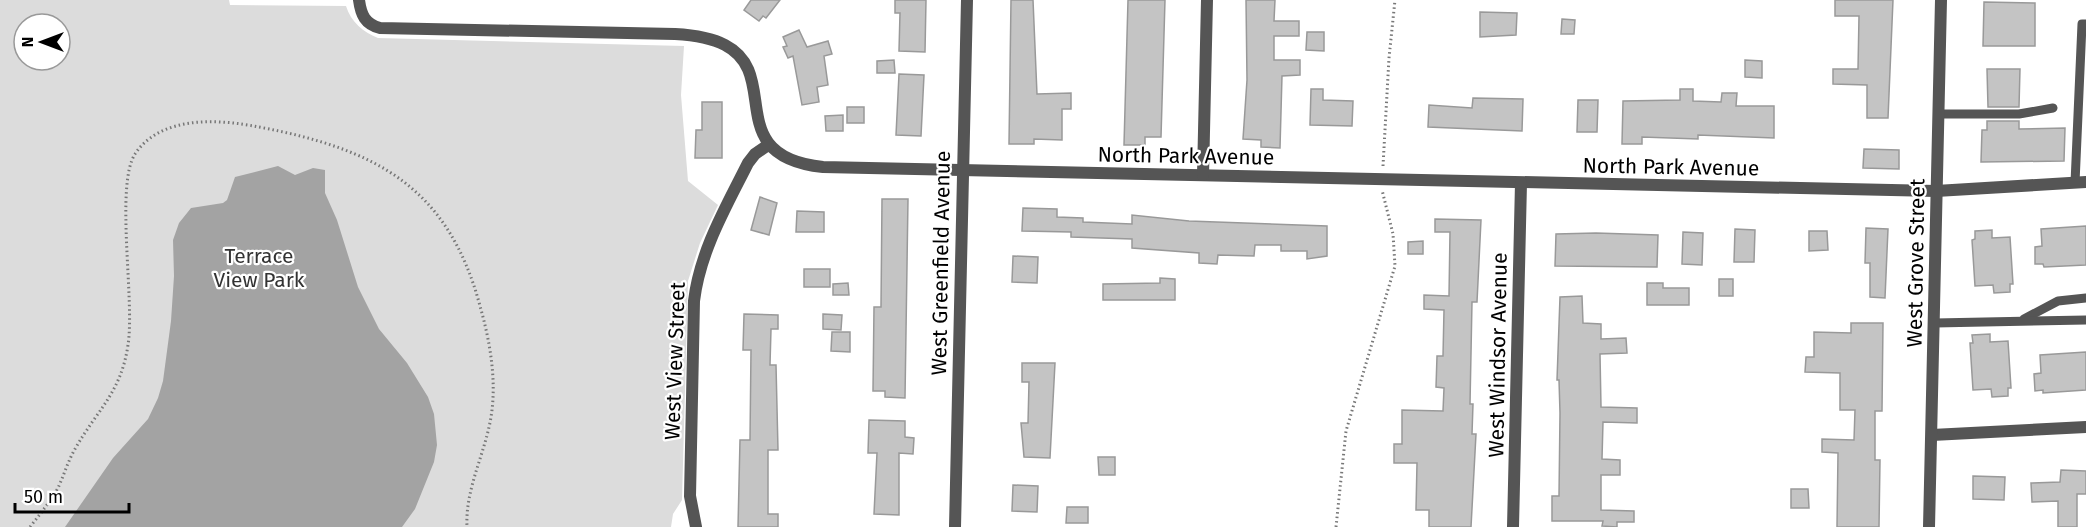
<svg xmlns="http://www.w3.org/2000/svg" width="2086" height="527" font-family="'Fira Sans',sans-serif">
<style>
.green{fill:#dcdcdc;fill-rule:evenodd}
.water{fill:#a3a3a3}
.building{fill:#c4c4c4;stroke:#999;stroke-width:1.5}
.lines{fill:none;stroke-linecap:round;stroke-linejoin:round}
.path{stroke:#777;stroke-width:3;stroke-dasharray:1.5 3;stroke-linecap:butt}
.lane{stroke:#555;stroke-width:9}
.street{stroke:#555;stroke-width:12}
.labels{text-anchor:middle;stroke-width:4.5;stroke-linejoin:round;paint-order:stroke}
.street-label{font-size:21px;fill:#000;stroke:#fff}
.park-label{font-size:21px;fill:#333;stroke:#fff}
</style>
<rect width="100%" height="100%" fill="#fff"/>
<!-- green -->
<path class="green" d="M0,0H229L230,5L346,6C351,22 363,32 378,38L684,46L681,95L688,181L718,205L700,243L688,281L682,500L673,514L671,527H0ZM24,24H60V60H24Z"/>
<!-- water -->
<polygon class="water" points="278,166 295,175 313,168 325,170 325,193 337,220 358,287 379,329 407,363 428,397 434,414 437,445 434,462 415,509 402,527 65,527 113,458 148,419 158,398 163,381 171,321 174,276 173,240 179,223 191,208 223,203 227,200 235,177"/>
<!-- building -->
<g class="building">
<polygon points="751,0 780,0 766,18 763,16 759,21 744,10"/>
<polygon points="895,0 926,0 925,52 899,51 900,13 895,13"/>
<polygon points="1011,0 1033,0 1037,94 1071,93 1071,109 1062,109 1062,140 1034,139 1034,144 1009,144"/>
<polygon points="1128,0 1165,0 1161,137 1145,137 1145,145 1124,145"/>
<polygon points="1246,0 1275,0 1274,21 1299,21 1299,36 1274,36 1274,60 1300,60 1300,75 1282,76 1280,148 1261,147 1261,140 1243,139 1247,80"/>
<polygon points="1835,0 1893,0 1888,118 1867,118 1867,85 1833,84 1833,69 1858,69 1859,16 1835,16"/>
<polygon points="1984,2 2035,3 2035,46 1983,46"/>
<polygon points="1480,12 1517,13 1516,35 1480,37"/>
<polygon points="1562,19 1575,20 1574,34 1561,34"/>
<polygon points="799,30 807,47 828,41 832,54 824,56 828,85 817,87 819,102 802,105 793,56 788,58 783,47 787,46 783,37"/>
<polygon points="1307,32 1324,32 1324,51 1306,50"/>
<polygon points="894,60 895,73 877,73 877,61"/>
<polygon points="1745,60 1762,61 1762,78 1745,77"/>
<polygon points="1987,69 2020,69 2019,107 1988,107"/>
<polygon points="899,74 924,75 921,136 896,135"/>
<polygon points="1311,89 1323,89 1323,100 1353,101 1352,126 1310,125"/>
<polygon points="1680,89 1693,89 1693,101 1721,102 1722,93 1737,93 1736,106 1774,106 1774,138 1698,135 1698,139 1642,137 1642,144 1622,144 1623,101 1680,100"/>
<polygon points="1473,98 1523,99 1522,131 1428,127 1429,105 1472,108"/>
<polygon points="1578,100 1598,100 1597,132 1577,132"/>
<polygon points="702,102 722,102 722,158 695,158 696,130 702,130"/>
<rect x="847" y="107" width="17" height="16"/>
<polygon points="843,115 843,131 826,131 825,116"/>
<polygon points="1987,121 2019,121 2019,129 2065,128 2064,161 1981,162 1982,130 1987,130"/>
<polygon points="1864,149 1899,150 1899,169 1863,168"/>
<polygon points="760,197 777,203 769,235 751,230"/>
<polygon points="882,199 908,199 905,398 885,397 885,391 873,391 874,307 881,307"/>
<polygon points="1023,208 1057,209 1057,217 1083,218 1083,222 1132,224 1132,215 1189,221 1327,226 1327,256 1307,259 1307,251 1281,251 1281,245 1255,245 1254,256 1218,255 1217,264 1199,263 1199,253 1132,248 1132,239 1071,237 1071,232 1022,231"/>
<polygon points="797,211 824,212 824,232 796,232"/>
<polygon points="1435,219 1481,220 1477,302 1472,302 1470,404 1473,404 1472,434 1476,434 1471,527 1429,527 1429,510 1416,510 1417,463 1394,463 1394,444 1402,444 1402,410 1443,411 1444,388 1436,387 1437,356 1443,356 1444,310 1424,309 1424,295 1449,296 1450,232 1435,232"/>
<polygon points="2086,226 2086,265 2044,267 2043,264 2035,264 2035,247 2042,246 2041,229"/>
<polygon points="1866,228 1888,229 1885,298 1870,297 1870,263 1865,263"/>
<polygon points="1735,229 1755,230 1754,262 1734,262"/>
<polygon points="1992,230 1992,238 2010,237 2013,284 2010,284 2010,292 1994,293 1993,285 1975,286 1972,240 1975,239 1975,231"/>
<polygon points="1809,231 1827,231 1828,250 1809,251"/>
<polygon points="1683,232 1703,233 1702,265 1682,264"/>
<polygon points="1596,233 1658,235 1657,267 1555,266 1556,234"/>
<polygon points="1423,241 1423,254 1408,254 1408,242"/>
<polygon points="1013,256 1038,257 1037,283 1012,282"/>
<rect x="804" y="269" width="26" height="18"/>
<polygon points="1160,278 1175,279 1175,300 1103,300 1103,284 1160,283"/>
<rect x="1719" y="279" width="14" height="17"/>
<polygon points="848,283 849,295 833,295 833,284"/>
<polygon points="1647,283 1663,283 1663,288 1689,288 1689,305 1647,305"/>
<polygon points="1582,296 1583,323 1601,324 1601,339 1626,338 1627,353 1600,354 1601,407 1637,408 1637,423 1603,422 1602,459 1620,460 1620,475 1601,475 1601,510 1634,511 1634,522 1617,522 1617,527 1602,526 1603,521 1552,521 1552,496 1559,496 1560,413 1559,380 1557,380 1560,297"/>
<polygon points="744,314 778,315 778,329 771,329 770,365 776,365 778,450 768,450 768,514 778,514 778,527 738,527 740,440 750,440 751,350 743,350"/>
<polygon points="823,314 842,315 841,330 823,329"/>
<polygon points="1851,323 1883,323 1882,411 1875,411 1875,460 1880,460 1879,527 1837,527 1838,453 1822,452 1822,439 1854,440 1855,410 1840,410 1840,373 1805,372 1806,357 1814,357 1814,332 1851,333"/>
<polygon points="832,332 850,332 850,352 831,351"/>
<polygon points="1990,334 1990,342 2008,341 2011,388 2008,388 2008,396 1992,397 1991,389 1973,390 1970,343 1973,343 1972,335"/>
<polygon points="2086,352 2086,390 2043,393 2043,390 2035,391 2034,374 2041,373 2040,355"/>
<polygon points="1022,363 1055,363 1050,458 1024,457 1021,423 1028,423 1029,382 1022,382"/>
<polygon points="869,420 905,421 905,437 914,438 913,454 899,453 899,515 874,514 877,453 868,453"/>
<polygon points="1098,457 1115,457 1115,475 1099,475"/>
<polygon points="2061,470 2086,471 2086,494 2077,494 2077,527 2058,527 2058,501 2032,502 2031,483 2060,482"/>
<polygon points="1973,476 2005,477 2004,500 1973,499"/>
<polygon points="1013,485 1038,486 1037,512 1012,511"/>
<polygon points="1791,489 1808,489 1809,508 1791,508"/>
<polygon points="1067,507 1088,507 1088,523 1066,523"/>
</g>
<g class="lines">
<!-- path -->
<g class="path">
<polyline points="1383,166 1389,58 1395,0"/>
<path d="M30,527C40,514 50,502 58,488C64,475 68,461 75,449C97,410 121,393 128,345C135,301 115,185 135,154C161,115 219,119 259,127C375,149 448,186 480,306C490,341 497,381 491,417C485,454 465,489 467,527"/>
<polyline points="1336,527 1346,431 1395,266 1393,234 1382,190"/>
</g>
<!-- lane -->
<g class="lane">
<polyline points="1938,114 2019,114 2053,108"/>
<polyline points="2075,183 2082,24 2086,24"/>
<polyline points="2024,319 2058,301 2086,298"/>
<polyline points="1935,323 2086,320"/>
</g>
<!-- street -->
<g class="street">
<path d="M359,0C361,15 365,24 380,28L675,34C692,35 710,37 725,45C783,75 720,156 823,167L1936,191L2086,182"/>
<polyline points="1203,175 1207,0"/>
<polyline points="1932,435 2086,427"/>
<path d="M696,527L690,496L694,301C700,251 726,207 748,163L755,154L768,145"/>
<polyline points="955,527 967,0"/>
<polyline points="1513,527 1521,183"/>
<polyline points="1929,527 1941,0"/>
</g>
</g>
<g class="labels">
<!-- street labels -->
<g class="street-label">
<text transform="translate(1186 156) rotate(1)" y="7">North Park Avenue</text>
<text transform="translate(1671 167) rotate(1)" y="7">North Park Avenue</text>
<text transform="translate(941 263) rotate(-89)" y="7">West Greenfield Avenue</text>
<text transform="translate(1916 263) rotate(-89)" y="7">West Grove Street</text>
<text transform="translate(1498 355) rotate(-89)" y="7">West Windsor Avenue</text>
<text transform="translate(675 361) rotate(-88)" y="7">West View Street</text>
</g>
<!-- park labels -->
<g class="park-label">
<text x="259" y="263">Terrace<tspan x="259" dy="24">View Park</tspan></text>
</g>
</g>
<!-- north arrow -->
<g transform="translate(42 42) rotate(270)"><circle r="28" fill="#ffffff" stroke="#999999" stroke-width="1.5"/>
<path d="M0-4.5L10 22L0 15L-10 22Z" fill="#000000"/>
<text y="-9" font-size="16" font-weight="bold" text-anchor="middle" fill="#000000">N</text>
</g>
<!-- scale -->
<path d="M15 503v9h114v-9" fill="none" stroke="#000000" stroke-width="3"/>
<text x="24" y="503" font-size="18" fill="#000000" stroke="#ffffff" stroke-width="4.5" paint-order="stroke">50 m</text>
</svg>
